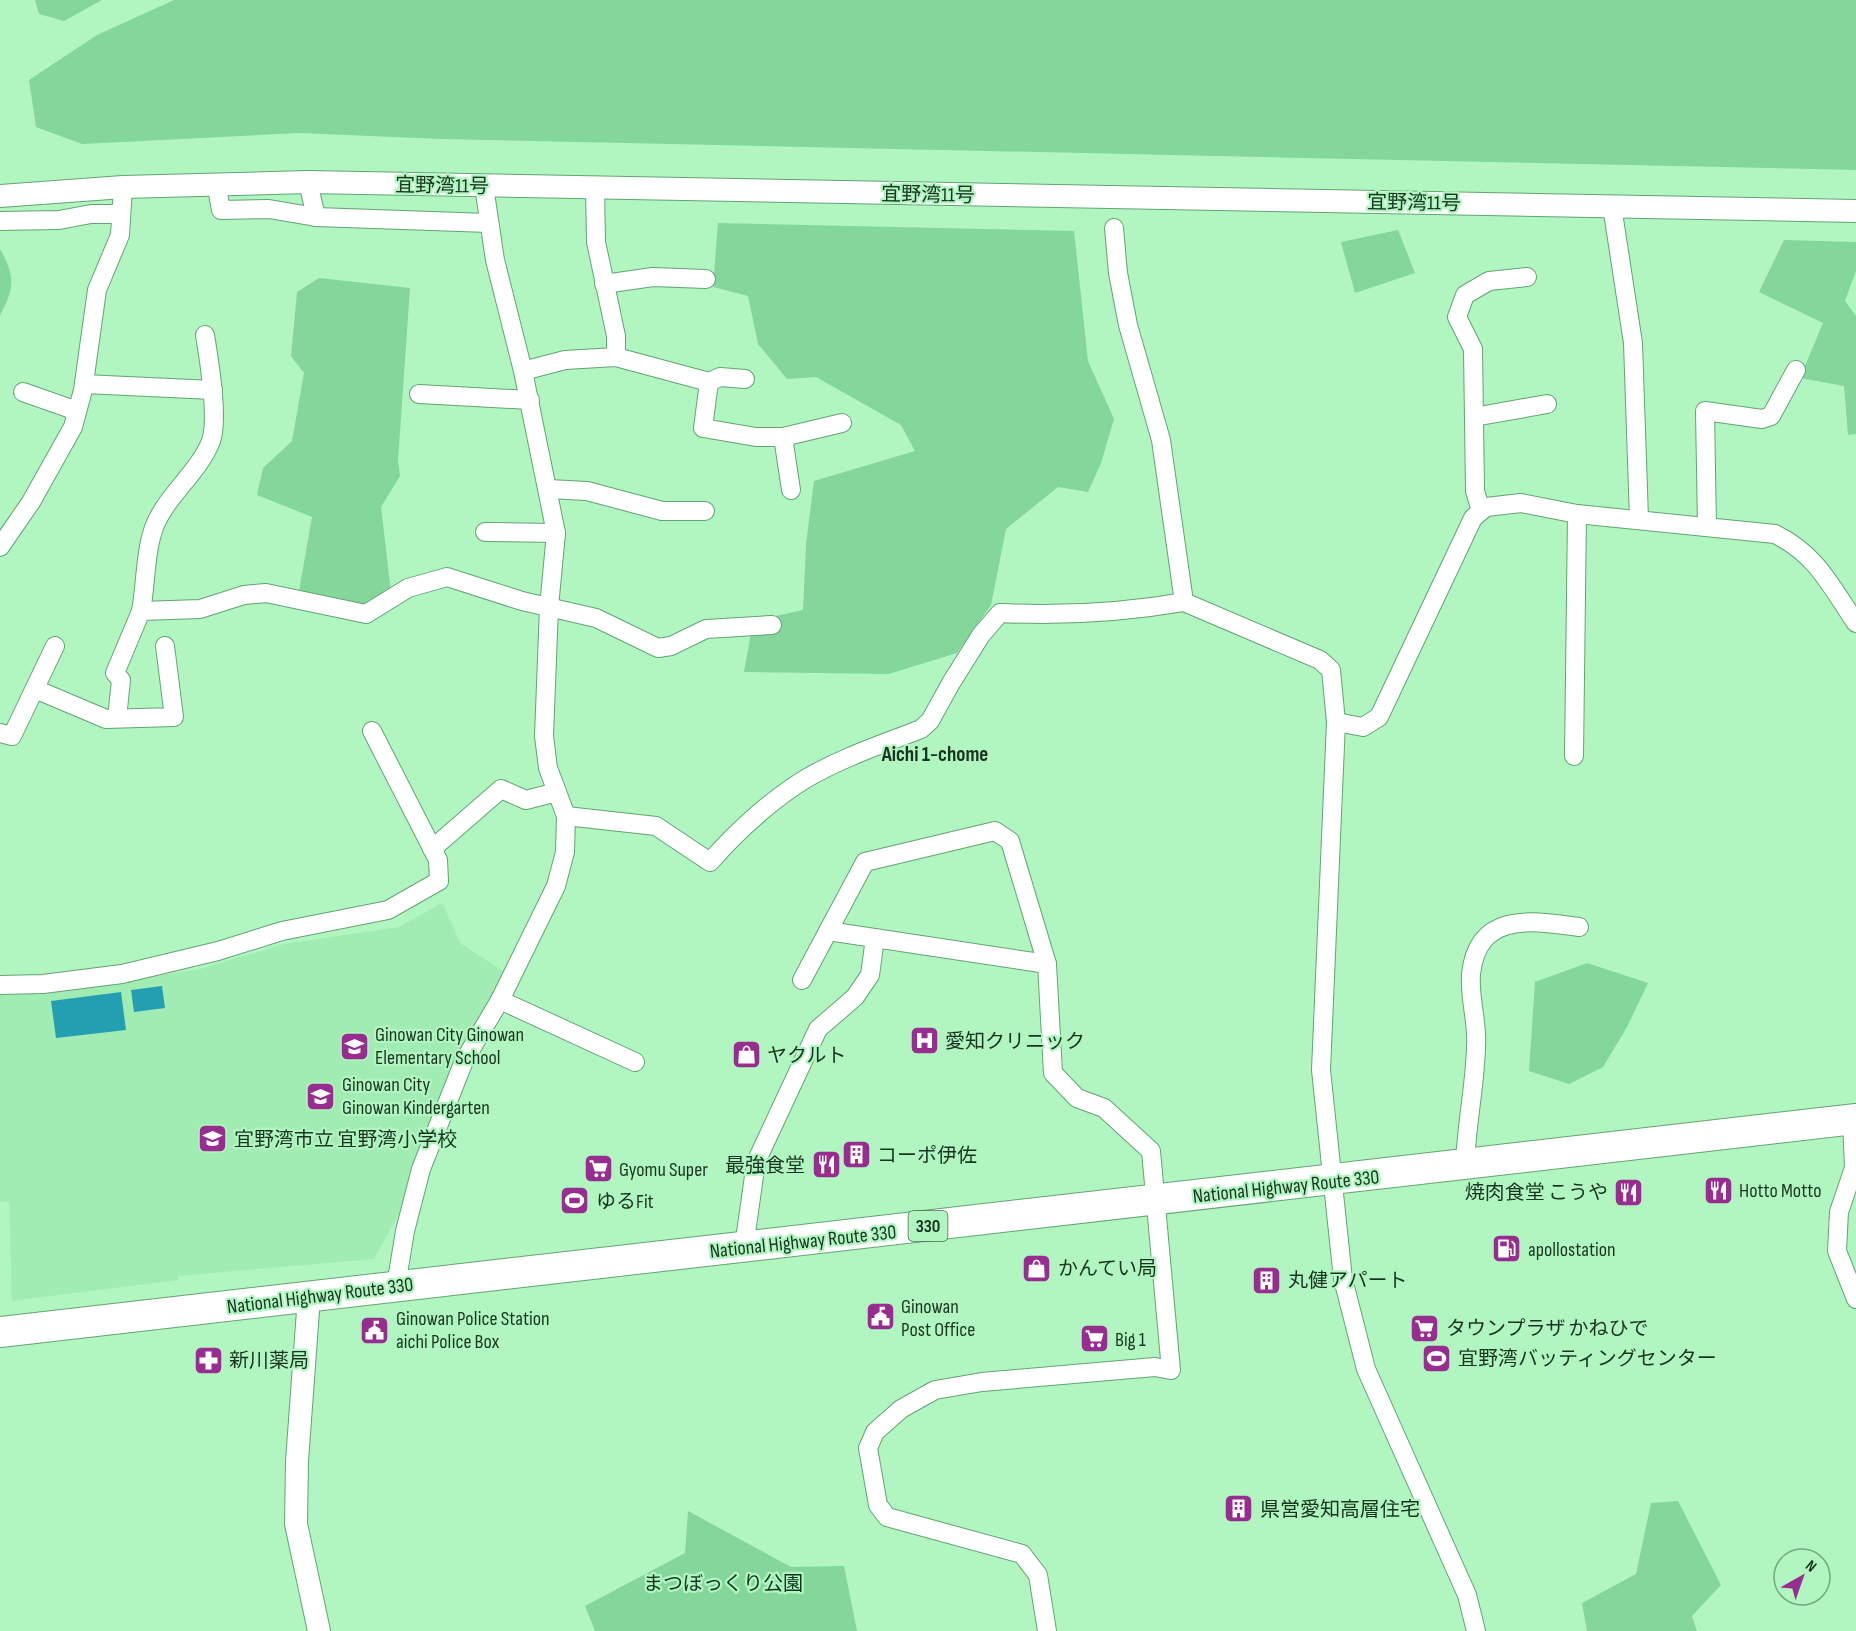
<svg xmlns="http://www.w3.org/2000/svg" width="1856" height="1631" font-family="'Sofia Sans Condensed','Noto Sans JP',sans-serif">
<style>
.built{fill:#a1ecb3}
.green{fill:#85d69a}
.water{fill:#249fb2}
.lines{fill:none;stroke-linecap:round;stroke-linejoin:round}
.minor-casing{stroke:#62a473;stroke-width:20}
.tertiary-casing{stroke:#62a473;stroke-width:24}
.trunk-casing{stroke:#62a473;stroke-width:32}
.minor{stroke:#fff;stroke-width:18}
.tertiary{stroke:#fff;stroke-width:22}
.trunk{stroke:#fff;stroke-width:30}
.labels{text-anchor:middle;stroke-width:4.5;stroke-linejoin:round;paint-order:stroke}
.shield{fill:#b1f6c1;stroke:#476e50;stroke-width:1.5}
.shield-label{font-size:18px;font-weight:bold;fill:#193420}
.street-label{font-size:20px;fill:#193420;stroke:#b1f6c1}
.poi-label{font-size:20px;fill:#193420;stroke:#b1f6c1;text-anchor:start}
.park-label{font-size:20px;fill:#0f361c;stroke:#b1f6c1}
.neighbourhood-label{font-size:21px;font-weight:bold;fill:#193420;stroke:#b1f6c1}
</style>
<rect width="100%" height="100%" fill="#b1f6c1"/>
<!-- built -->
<polygon class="built" points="442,903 461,944 510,975 449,1077 400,1212 374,1259 178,1276 178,1280 12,1301 9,1202 0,1202 0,993 18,991 37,995 200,969 284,944 399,927"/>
<!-- green -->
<g class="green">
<polygon points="35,0 102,0 64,21 39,14"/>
<polygon points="174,0 1856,0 1856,170 441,139 299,133 82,144 36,127 29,80 97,35"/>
<polygon points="718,223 1074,231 1088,361 1114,419 1101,463 1088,492 1058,487 1006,529 991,605 957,653 889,674 744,672 753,621 803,610 806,544 814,481 915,451 901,425 816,377 787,379 758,344 748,296 713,287"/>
<polygon points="1398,230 1415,273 1355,293 1341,242"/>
<polygon points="1784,240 1856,242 1856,271 1845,301 1856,316 1856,434 1848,435 1844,386 1800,378 1823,323 1759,292"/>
<path d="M0,249C15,276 15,288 0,315Z"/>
<polygon points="319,278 410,288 398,461 400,476 381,507 391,592 365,608 299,591 312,517 257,495 263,468 292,441 304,373 291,356 297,292"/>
<polygon points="1587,963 1648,983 1627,1027 1603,1067 1569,1084 1529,1071 1535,982"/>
<polygon points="1678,1501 1721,1585 1692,1616 1697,1631 1587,1631 1582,1603 1636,1574 1651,1503"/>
<polygon points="688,1511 791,1567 844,1566 857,1631 595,1631 585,1606 685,1553"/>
</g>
<!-- water -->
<g class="water">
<polygon points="162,986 165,1008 134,1012 131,990"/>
<polygon points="121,992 126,1030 56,1038 51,1001"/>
</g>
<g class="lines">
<defs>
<g id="minor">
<polyline points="308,182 316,217"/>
<polyline points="216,183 221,210 269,209 316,217 489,223"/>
<polyline points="595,188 596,242 616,336 616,357"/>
<polyline points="1612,206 1633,343 1639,519"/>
<polyline points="0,221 59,220 91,214 121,214"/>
<polyline points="1114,228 1118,273 1128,325 1161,440 1184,602 1320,660 1331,670 1336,722 1321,1070 1343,1279 1366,1369 1467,1595 1476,1631"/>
<polyline points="604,284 653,277 706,279"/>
<polyline points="523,371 565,360 616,357 709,382 720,377 745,379"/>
<polyline points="709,382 703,428 756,437 783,437 842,423"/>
<polyline points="84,384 213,390"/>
<polyline points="23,392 77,411"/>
<polyline points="419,394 530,400"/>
<polyline points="1474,417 1547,404"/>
<polyline points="783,437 791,490"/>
<polyline points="549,489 587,491 662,511 705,511"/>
<polyline points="1481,511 1475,491 1473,349 1457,317 1465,295 1489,281 1527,277"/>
<polyline points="1707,527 1705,411 1762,419 1771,416 1796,370"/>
<polyline points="485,532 556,533"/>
<polyline points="0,547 31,502 73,427 83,390 97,290 120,235 123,187"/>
<path d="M141,611C146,585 145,549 155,525C168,494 199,472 211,441C219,418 209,360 205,335"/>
<polyline points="35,689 106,719 174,717 165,646"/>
<polyline points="117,718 121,680 115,673 141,611 200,609 244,595 266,593 366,614 408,588 447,577 522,601 596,618 658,648 671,646 706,629 772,625"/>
<path d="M1336,722L1363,727L1379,717L1473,518L1486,507L1521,503L1577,514L1775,534C1817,555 1830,585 1856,623"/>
<polyline points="0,733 12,736 55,646"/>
<polyline points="1574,756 1577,514"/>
<path d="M566,816L656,826L710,862C736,832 772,799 807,778C843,757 883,744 921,729L930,721L951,683L981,635L1000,613C1064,616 1121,613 1184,602"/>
<polyline points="432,849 501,789 526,800 557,792"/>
<polyline points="828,931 1047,964"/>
<polyline points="802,980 865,862 995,831 1010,841 1047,964 1053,1073 1077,1098 1104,1108 1151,1151 1171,1370 1155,1367 982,1382 935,1390 901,1409 875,1432 868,1448 878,1505 887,1517 1022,1554 1038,1575 1047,1631"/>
<polyline points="0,985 43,984 122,974 218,951 282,931 388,910 439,881 438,860 372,731"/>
<polyline points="500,1000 635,1062"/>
<polyline points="1852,1120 1854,1168 1839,1212 1837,1251 1856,1299"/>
<path d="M1465,1166C1466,1126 1475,1087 1476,1047C1478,1023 1469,998 1471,974C1478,910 1534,921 1579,927"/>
<polyline points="744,1247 756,1162 818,1029 855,997 870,975 875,938"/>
<polyline points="396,1286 405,1231 421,1169 464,1061 500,1000 556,886 565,852 566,816 548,768 544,736 549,607 556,533 523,371 495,260 484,186"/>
</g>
<g id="tertiary">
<polyline points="0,196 123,187 308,182 1856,211"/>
<polyline points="309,1297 297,1461 296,1524 319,1631"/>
</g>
<polyline id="trunk" points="0,1332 1856,1119"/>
</defs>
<!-- minor casing -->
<use href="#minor" class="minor-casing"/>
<!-- tertiary casing -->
<use href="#tertiary" class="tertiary-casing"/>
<!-- trunk casing -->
<use href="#trunk" class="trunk-casing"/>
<!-- minor -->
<use href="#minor" class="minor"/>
<!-- tertiary -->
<use href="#tertiary" class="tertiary"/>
<!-- trunk -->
<use href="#trunk" class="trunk"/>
</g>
<!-- icons -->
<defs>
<symbol id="hospital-square" viewBox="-11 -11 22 22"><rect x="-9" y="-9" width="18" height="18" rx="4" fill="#972d8f" stroke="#b1f6c1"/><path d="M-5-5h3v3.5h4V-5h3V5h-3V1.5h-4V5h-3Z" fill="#fff"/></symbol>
<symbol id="school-square" viewBox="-11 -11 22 22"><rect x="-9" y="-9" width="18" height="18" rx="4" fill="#972d8f" stroke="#b1f6c1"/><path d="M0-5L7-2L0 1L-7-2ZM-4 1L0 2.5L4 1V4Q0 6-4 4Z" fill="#fff"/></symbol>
<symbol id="shop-square" viewBox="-11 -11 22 22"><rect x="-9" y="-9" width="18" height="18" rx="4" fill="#972d8f" stroke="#b1f6c1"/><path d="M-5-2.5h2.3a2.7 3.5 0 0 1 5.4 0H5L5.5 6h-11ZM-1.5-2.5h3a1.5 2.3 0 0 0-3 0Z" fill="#fff"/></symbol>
<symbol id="building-square" viewBox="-11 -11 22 22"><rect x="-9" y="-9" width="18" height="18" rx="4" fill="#972d8f" stroke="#b1f6c1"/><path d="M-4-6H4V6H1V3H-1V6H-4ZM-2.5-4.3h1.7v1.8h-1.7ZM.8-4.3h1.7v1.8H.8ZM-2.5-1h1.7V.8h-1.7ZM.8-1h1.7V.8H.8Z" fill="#fff"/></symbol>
<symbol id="restaurant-square" viewBox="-11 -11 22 22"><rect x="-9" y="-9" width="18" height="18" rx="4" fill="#972d8f" stroke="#b1f6c1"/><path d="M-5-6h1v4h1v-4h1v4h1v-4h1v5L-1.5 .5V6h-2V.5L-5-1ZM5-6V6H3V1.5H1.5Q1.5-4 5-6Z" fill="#fff"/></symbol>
<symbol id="supermarket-square" viewBox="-11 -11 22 22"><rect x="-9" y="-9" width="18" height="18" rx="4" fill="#972d8f" stroke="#b1f6c1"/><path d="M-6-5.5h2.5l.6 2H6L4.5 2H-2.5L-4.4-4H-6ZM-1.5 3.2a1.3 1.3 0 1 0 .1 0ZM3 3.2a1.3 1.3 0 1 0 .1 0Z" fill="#fff"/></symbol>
<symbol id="stadium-square" viewBox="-11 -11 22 22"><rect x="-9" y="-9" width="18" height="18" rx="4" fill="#972d8f" stroke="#b1f6c1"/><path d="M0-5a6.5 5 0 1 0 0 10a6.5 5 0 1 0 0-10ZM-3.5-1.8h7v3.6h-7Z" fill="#fff"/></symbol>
<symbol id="fuel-square" viewBox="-11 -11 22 22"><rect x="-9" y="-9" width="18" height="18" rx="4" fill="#972d8f" stroke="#b1f6c1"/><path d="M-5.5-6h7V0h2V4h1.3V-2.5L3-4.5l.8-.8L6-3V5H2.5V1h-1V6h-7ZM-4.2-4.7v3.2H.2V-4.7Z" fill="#fff"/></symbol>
<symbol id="civic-square" viewBox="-11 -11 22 22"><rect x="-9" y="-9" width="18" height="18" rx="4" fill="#972d8f" stroke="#b1f6c1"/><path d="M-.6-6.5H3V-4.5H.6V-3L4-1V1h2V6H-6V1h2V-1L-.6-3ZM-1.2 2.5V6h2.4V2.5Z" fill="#fff"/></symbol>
<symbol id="pharmacy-square" viewBox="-11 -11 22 22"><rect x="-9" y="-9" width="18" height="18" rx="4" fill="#972d8f" stroke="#b1f6c1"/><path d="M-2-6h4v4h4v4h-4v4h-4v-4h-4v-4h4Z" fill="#fff"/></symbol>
</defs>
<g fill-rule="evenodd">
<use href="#hospital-square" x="908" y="1024" width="33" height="33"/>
<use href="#school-square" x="338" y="1030" width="33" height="33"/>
<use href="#shop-square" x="730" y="1038" width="33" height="33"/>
<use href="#school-square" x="304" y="1080" width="33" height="33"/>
<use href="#school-square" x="196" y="1122" width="33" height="33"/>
<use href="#building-square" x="840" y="1138" width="33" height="33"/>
<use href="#restaurant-square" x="810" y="1148" width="33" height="33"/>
<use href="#supermarket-square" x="582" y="1152" width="33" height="33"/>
<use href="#restaurant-square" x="1702" y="1174" width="33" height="33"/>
<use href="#restaurant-square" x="1612" y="1176" width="33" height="33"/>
<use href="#stadium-square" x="558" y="1184" width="33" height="33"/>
<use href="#fuel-square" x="1490" y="1232" width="33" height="33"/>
<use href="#shop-square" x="1020" y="1252" width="33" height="33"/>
<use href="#building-square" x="1250" y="1264" width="33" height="33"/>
<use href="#civic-square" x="864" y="1300" width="33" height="33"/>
<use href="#supermarket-square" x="1408" y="1312" width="33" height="33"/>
<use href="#civic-square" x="358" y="1314" width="33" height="33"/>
<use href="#supermarket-square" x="1078" y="1322" width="33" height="33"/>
<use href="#stadium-square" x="1420" y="1342" width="33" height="33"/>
<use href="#pharmacy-square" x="192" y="1344" width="33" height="33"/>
<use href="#building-square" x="1222" y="1492" width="33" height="33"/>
</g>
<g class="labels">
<!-- shield labels -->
<rect class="shield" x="908.5" y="1211" width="39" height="30" rx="4.5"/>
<g class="shield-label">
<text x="928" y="1232">330</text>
</g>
<!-- street labels -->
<g class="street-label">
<text transform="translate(442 185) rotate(1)" y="7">宜野湾11号</text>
<text transform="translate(928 194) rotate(1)" y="7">宜野湾11号</text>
<text transform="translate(1414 202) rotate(1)" y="7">宜野湾11号</text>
<text transform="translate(1286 1186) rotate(-6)" y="7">National Highway Route 330</text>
<text transform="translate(803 1241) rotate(-6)" y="7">National Highway Route 330</text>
<text transform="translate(320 1295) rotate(-7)" y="7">National Highway Route 330</text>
</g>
<!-- poi labels -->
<g class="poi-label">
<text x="375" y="1041">Ginowan City Ginowan<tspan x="375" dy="23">Elementary School</tspan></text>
<text x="945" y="1048">愛知クリニック</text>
<text x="767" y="1062">ヤクルト</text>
<text x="342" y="1091">Ginowan City<tspan x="342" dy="23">Ginowan Kindergarten</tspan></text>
<text x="234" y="1146">宜野湾市立 宜野湾小学校</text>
<text x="877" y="1162">コーポ伊佐</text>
<text x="805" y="1172" text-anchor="end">最強食堂</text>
<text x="619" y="1176">Gyomu Super</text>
<text x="1739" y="1197">Hotto Motto</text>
<text x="1608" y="1199" text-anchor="end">焼肉食堂 こうや</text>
<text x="596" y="1208">ゆるFit</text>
<text x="1528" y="1256">apollostation</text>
<text x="1058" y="1275">かんてい局</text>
<text x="1288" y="1287">丸健アパート</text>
<text x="901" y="1313">Ginowan<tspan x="901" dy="23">Post Office</tspan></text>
<text x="396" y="1325">Ginowan Police Station<tspan x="396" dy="23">aichi Police Box</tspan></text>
<text x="1446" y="1335">タウンプラザ かねひで</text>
<text x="1115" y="1346">Big 1</text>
<text x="1458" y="1365">宜野湾バッティングセンター</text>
<text x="229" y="1367">新川薬局</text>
<text x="1260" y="1516">県営愛知高層住宅</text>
</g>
<!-- park labels -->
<g class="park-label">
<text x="723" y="1590">まつぼっくり公園</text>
</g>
<!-- neighbourhood labels -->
<g class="neighbourhood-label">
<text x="935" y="761">Aichi 1-chome</text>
</g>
</g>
<!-- north arrow -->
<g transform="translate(1802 1577) rotate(40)"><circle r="28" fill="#b1f6c1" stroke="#74a881" stroke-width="1.5"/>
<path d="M0-4.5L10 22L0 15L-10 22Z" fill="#972d8f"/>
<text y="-9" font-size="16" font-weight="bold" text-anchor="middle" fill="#193420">N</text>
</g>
</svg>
